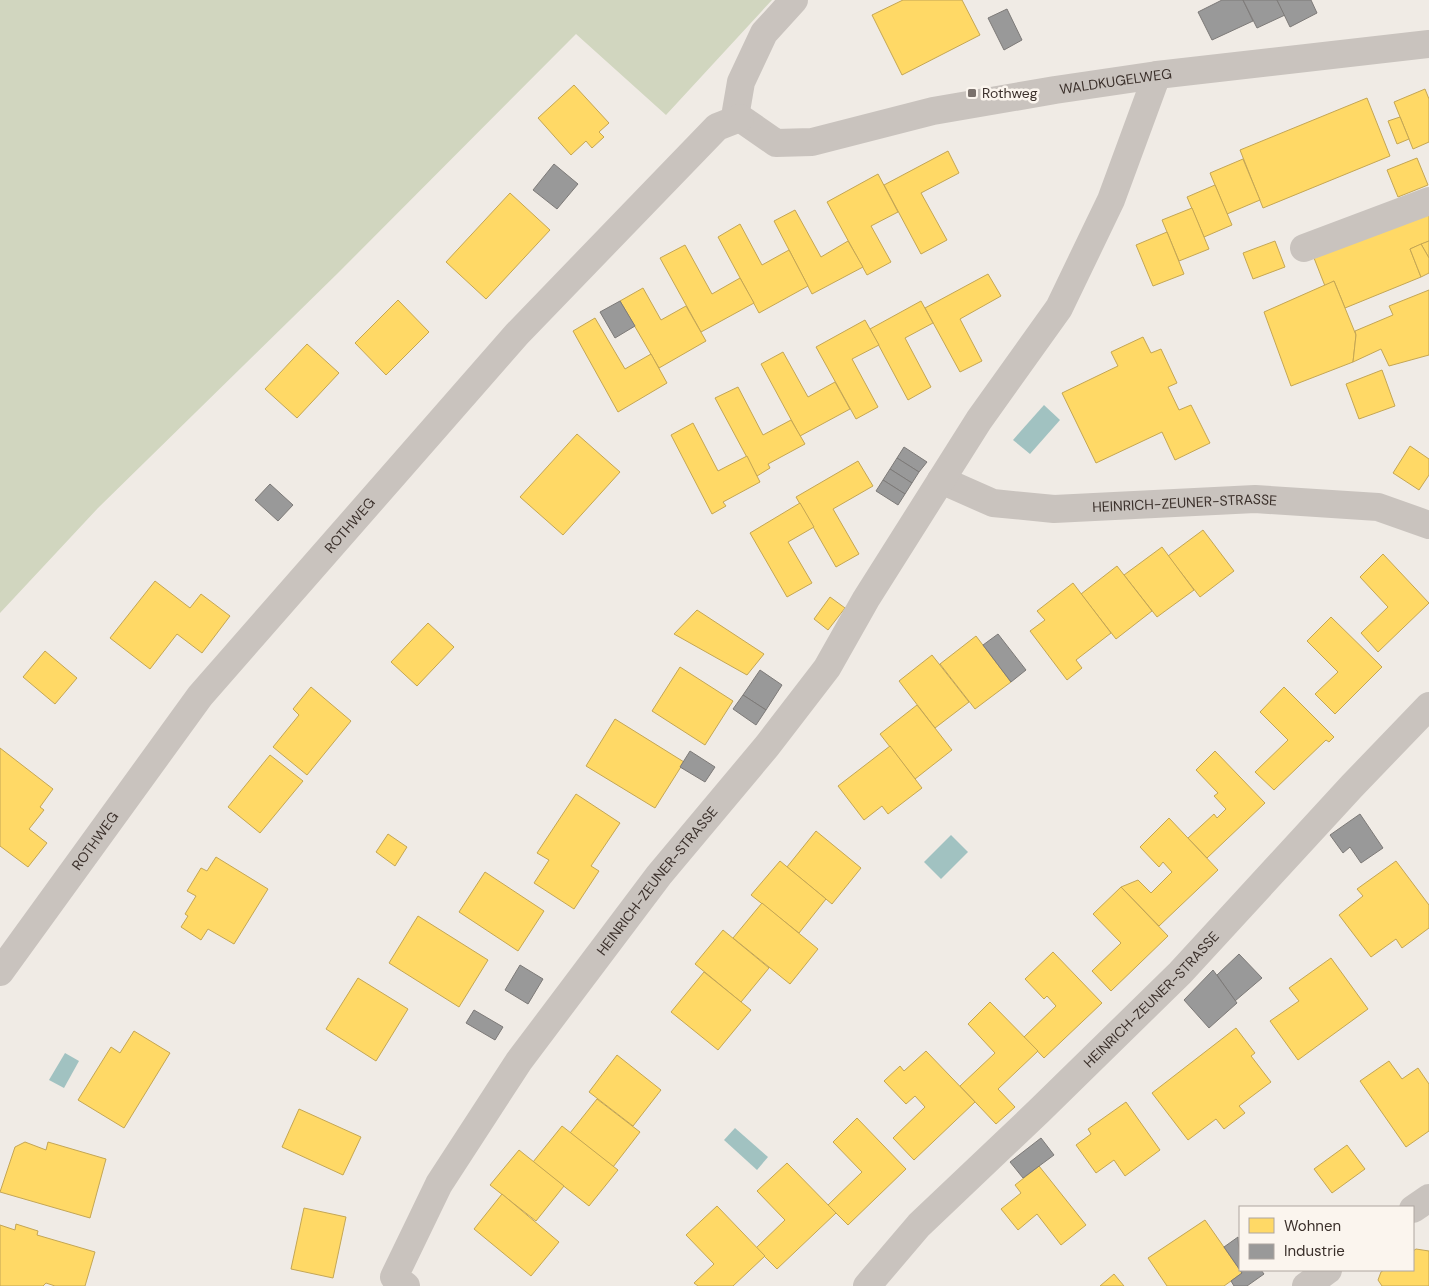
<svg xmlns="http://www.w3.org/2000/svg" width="1429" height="1286" font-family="'DM Sans',sans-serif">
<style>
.green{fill:#d1d6bf}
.water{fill:#a1c2c1}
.homes{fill:#ffd966;stroke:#c4a654}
.industry{fill:#999;stroke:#7d7a78}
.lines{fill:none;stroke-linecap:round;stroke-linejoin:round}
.minor{stroke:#c9c3be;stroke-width:28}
.poi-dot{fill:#7a716c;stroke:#fbf5ee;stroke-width:2}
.labels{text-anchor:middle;stroke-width:5;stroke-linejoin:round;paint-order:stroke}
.street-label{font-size:14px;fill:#3b302b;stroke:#fbf5ee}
.poi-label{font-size:14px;fill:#3b302b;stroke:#fbf5ee;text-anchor:start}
</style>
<rect width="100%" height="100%" fill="#f0ebe5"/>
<!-- green -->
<polygon class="green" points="0,0 772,0 666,115 576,34 338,273 98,508 0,613"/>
<!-- water -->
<g class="water">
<polygon points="1044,405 1060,420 1030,454 1013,440"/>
<polygon points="951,835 968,852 941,879 924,862"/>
<polygon points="65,1053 79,1061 64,1088 49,1080"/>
<polygon points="735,1128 768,1157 757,1170 724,1140"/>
</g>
<!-- homes -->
<g class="homes">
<polygon points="903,0 962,0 980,35 902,75 872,15"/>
<polygon points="574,85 609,123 599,132 604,137 592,148 586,141 571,155 538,118"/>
<polygon points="1425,89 1429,99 1429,142 1413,149 1394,102"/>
<polygon points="1367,98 1390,156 1263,208 1240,150"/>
<polygon points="1400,117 1409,139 1397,144 1388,121"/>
<polygon points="948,151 959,173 921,193 947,240 921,254 884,185"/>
<polygon points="1417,158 1428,185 1398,197 1387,170"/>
<polygon points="1243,159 1260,200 1227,214 1210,173"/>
<polygon points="878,174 898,212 871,226 891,262 867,275 827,202"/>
<polygon points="1215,185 1232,225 1204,237 1187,197"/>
<polygon points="510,193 550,230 486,299 446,262"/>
<polygon points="1192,208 1209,249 1179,261 1162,220"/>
<polygon points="795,210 821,257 848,241 863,267 812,294 774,221"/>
<polygon points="1429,210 1429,241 1410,249 1421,277 1345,308 1334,281 1325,286 1314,258"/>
<polygon points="740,224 762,265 789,250 808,286 759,313 718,237"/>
<polygon points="1167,232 1184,274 1153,286 1136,245"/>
<polygon points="1275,241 1285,267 1253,279 1243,253"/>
<polygon points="1429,241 1429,258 1421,244"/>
<polygon points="1421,244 1429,258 1429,273 1421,277 1410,249"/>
<polygon points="685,245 712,294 740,278 754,303 701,332 660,258"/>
<polygon points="988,274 1001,296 960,319 982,361 960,372 925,308"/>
<polygon points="1334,281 1356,335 1353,362 1291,386 1264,312"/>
<polygon points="643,288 661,320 686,306 706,341 659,368 620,301"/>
<polygon points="1429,290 1429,355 1389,366 1381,349 1353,362 1356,335 1355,331 1393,315 1389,306"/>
<polygon points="398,300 429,332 386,375 355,343"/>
<polygon points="921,301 933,323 905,338 931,387 908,400 870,329"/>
<polygon points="595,318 625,369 651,354 667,383 618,412 573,331"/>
<polygon points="865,320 879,345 852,359 878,407 856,419 816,347"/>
<polygon points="1143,337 1151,353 1161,349 1177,383 1168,387 1179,410 1191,405 1210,443 1175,460 1162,432 1096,463 1062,393 1118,366 1111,352"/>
<polygon points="307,344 339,373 297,418 265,389"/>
<polygon points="783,352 808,397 835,382 850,409 800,436 761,364"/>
<polygon points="1382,370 1395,406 1359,419 1346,384"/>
<polygon points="738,387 763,435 791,420 805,444 768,464 770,468 757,476 715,398"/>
<polygon points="693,423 718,471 747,456 760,482 723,502 726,506 712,514 671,435"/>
<polygon points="577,434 620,472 563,535 520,497"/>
<polygon points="1410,446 1429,459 1429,475 1419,490 1393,473"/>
<polygon points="858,461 873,486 833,509 859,554 836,567 796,497"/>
<polygon points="800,503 814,527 788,542 812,583 787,597 750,533"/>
<polygon points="1203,530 1234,571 1200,597 1168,556"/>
<polygon points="1162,547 1194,590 1157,617 1124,575"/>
<polygon points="1383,554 1429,603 1378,652 1361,633 1388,607 1360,577"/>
<polygon points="1117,566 1152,611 1116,639 1081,594"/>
<polygon points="155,581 190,608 201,594 230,616 202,653 177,634 150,669 110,638"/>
<polygon points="1073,583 1111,633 1076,660 1082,668 1067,680 1030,631 1045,620 1037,611"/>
<polygon points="830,597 845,608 828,630 814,619"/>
<polygon points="697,610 764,654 747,675 674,634"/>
<polygon points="1331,617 1382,667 1335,714 1315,694 1338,672 1307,641"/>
<polygon points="428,623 454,647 417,686 391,662"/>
<polygon points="976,636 1011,682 975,709 940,664"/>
<polygon points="45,651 77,678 55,704 23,677"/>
<polygon points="932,655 969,702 935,728 899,681"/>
<polygon points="680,667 733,701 705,745 652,711"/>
<polygon points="311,687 351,721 307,775 273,747 299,715 293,709"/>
<polygon points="1284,687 1334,737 1329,742 1326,740 1274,790 1255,772 1288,740 1260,712"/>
<polygon points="917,705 952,750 915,779 880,734"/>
<polygon points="615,719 684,762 655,808 586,766"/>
<polygon points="890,746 922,788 888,814 882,806 864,820 838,786"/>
<polygon points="0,748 53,789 40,807 44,810 29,829 47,843 28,867 0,846"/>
<polygon points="1215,751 1265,803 1207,858 1188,838 1214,814 1217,818 1226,809 1214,796 1218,793 1196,770"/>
<polygon points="270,755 303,781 260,833 228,807"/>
<polygon points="576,794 620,823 591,866 599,871 574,909 534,883 549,860 537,853"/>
<polygon points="1169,818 1218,870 1159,926 1121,887 1138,880 1151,893 1172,872 1163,862 1159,867 1140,847"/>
<polygon points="816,831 861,868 832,904 787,867"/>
<polygon points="388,834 407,847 395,866 376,852"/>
<polygon points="216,857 268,889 234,944 208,929 201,940 181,927 188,916 185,914 196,896 187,891 201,868 207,871"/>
<polygon points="780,861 826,899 799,933 751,895"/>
<polygon points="1396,861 1429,905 1429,928 1402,948 1396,939 1371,957 1339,915 1363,896 1357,889"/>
<polygon points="485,872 544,911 518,951 459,912"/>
<polygon points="1121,887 1168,936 1111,991 1092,971 1121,943 1093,914"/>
<polygon points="762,903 818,949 790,984 733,938"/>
<polygon points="418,916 488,960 459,1007 389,963"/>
<polygon points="723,930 769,968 741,1002 695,964"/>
<polygon points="1053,952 1102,1003 1044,1058 1024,1037 1056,1006 1047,996 1044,999 1025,979"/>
<polygon points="1331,958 1368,1009 1298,1060 1270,1021 1299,1001 1289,988"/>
<polygon points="704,972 751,1010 718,1050 671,1012"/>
<polygon points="358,978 408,1009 376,1061 326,1029"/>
<polygon points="990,1002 1038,1051 998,1089 1015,1107 996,1124 960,1086 995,1053 968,1024"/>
<polygon points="1236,1028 1255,1053 1251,1056 1271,1082 1239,1106 1245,1113 1224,1129 1216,1119 1188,1140 1152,1093"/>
<polygon points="134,1031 170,1053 124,1128 78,1100 111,1047 120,1053"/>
<polygon points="926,1051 975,1102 914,1160 893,1138 925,1107 915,1096 906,1104 884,1081 900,1066 904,1071"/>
<polygon points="617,1055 661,1090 633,1126 589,1092"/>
<polygon points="1389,1061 1402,1079 1418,1068 1429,1084 1429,1131 1406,1147 1360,1081"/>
<polygon points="597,1099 640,1132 613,1167 570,1133"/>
<polygon points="1126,1102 1160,1150 1125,1176 1114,1160 1096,1173 1076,1145 1091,1134 1088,1129"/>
<polygon points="299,1109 361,1137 343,1175 282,1147"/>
<polygon points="857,1118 906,1169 848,1225 828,1205 862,1172 833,1142"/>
<polygon points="562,1126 618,1170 589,1206 533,1162"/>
<polygon points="25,1142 46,1150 48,1142 106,1159 90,1218 0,1192 15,1147"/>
<polygon points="1347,1145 1365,1169 1332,1193 1314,1169"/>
<polygon points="519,1150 564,1186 536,1221 490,1185"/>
<polygon points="787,1163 836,1213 777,1269 756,1248 785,1220 757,1191"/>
<polygon points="1039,1166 1086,1225 1061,1245 1037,1214 1018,1230 1001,1209 1021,1193 1015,1185"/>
<polygon points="502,1194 559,1242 531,1276 474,1229"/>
<polygon points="717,1206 765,1256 733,1286 698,1286 694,1283 714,1264 686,1235"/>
<polygon points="304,1208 346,1217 333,1278 291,1269"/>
<polygon points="1205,1220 1242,1273 1224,1286 1167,1286 1148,1258"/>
<polygon points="16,1224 38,1231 37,1235 95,1252 85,1286 55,1286 46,1283 43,1286 0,1286 0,1225 15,1230"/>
<polygon points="1416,1249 1429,1251 1429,1286 1382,1286 1378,1280 1381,1272 1384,1270 1413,1270 1413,1251"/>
<polygon points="1114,1274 1124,1286 1100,1286"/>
</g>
<!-- industry -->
<g class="industry">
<polygon points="1222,0 1243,0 1253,21 1212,40 1198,12"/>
<polygon points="1243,0 1277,0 1285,15 1257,28"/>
<polygon points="1277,0 1311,0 1317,13 1290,27"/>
<polygon points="1007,9 1022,40 1004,50 988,18"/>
<polygon points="554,164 578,184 557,209 533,190"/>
<polygon points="620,301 635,326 615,338 600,312"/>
<polygon points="904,447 927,462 919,472 897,458"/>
<polygon points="897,458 919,472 912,483 890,469"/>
<polygon points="890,469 912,483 905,494 883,480"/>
<polygon points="883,480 905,494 898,505 876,491"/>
<polygon points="270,484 293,505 278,521 255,500"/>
<polygon points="998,634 1026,670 1011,682 983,645"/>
<polygon points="760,670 782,685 766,710 743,695"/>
<polygon points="743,695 766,710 756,725 733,709"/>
<polygon points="690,751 715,767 705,782 680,767"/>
<polygon points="1360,814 1383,848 1361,863 1350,847 1343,853 1330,835"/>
<polygon points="1239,954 1262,978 1235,1001 1217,975"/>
<polygon points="520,965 543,979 528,1004 505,990"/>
<polygon points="1213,970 1237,1003 1209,1028 1184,1000"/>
<polygon points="474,1010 503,1027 495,1040 466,1023"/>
<polygon points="1041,1138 1054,1155 1023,1178 1010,1162"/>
<polygon points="1238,1237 1240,1270 1261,1270 1264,1274 1247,1286 1234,1286 1231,1281 1242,1273 1224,1247"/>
</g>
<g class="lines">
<!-- minor -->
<g class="minor">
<path id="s1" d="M794,0L764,33L741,82L736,111L740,118L776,143L812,142L933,111L1055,90L1157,75L1429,44"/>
<polyline points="1304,248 1429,201"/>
<path id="s2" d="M941,480L993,503L1054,509L1255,499L1378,507L1429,525"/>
<path id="s3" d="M0,972L200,696L517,334L717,127L740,118"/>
<polyline points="1413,1209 1429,1198"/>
<path id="s4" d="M406,1286L394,1277L439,1184L519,1061L659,875L767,746L827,668L866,599L979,420L1059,308L1111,200L1157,75"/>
<path id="s5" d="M867,1286L919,1225L1039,1111L1180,973L1352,786L1429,706"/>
<polyline points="1306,1286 1328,1270"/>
</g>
</g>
<!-- markers -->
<rect class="poi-dot" x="967" y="88" width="10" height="10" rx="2.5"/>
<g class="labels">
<!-- street labels -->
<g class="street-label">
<text dy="5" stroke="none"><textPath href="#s1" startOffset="526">WALDKUGELWEG</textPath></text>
<text dy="5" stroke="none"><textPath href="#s2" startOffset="249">HEINRICH-ZEUNER-STRASSE</textPath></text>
<text dy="5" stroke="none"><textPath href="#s3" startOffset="568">ROTHWEG</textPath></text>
<text dy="5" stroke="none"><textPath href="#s3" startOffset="162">ROTHWEG</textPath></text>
<text dy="5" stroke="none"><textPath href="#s4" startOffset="492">HEINRICH-ZEUNER-STRASSE</textPath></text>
<text dy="5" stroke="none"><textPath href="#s5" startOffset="404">HEINRICH-ZEUNER-STRASSE</textPath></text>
</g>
<!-- poi labels -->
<g class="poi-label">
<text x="982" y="98">Rothweg</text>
</g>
</g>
<!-- legend -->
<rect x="1239" y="1206" width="175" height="65" fill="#fbf5ee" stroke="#aea6a0"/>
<rect x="1249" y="1218" width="25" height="15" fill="#ffd966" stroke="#aea6a0"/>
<text x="1284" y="1231" font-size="15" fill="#3b302b">Wohnen</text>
<rect x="1249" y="1244" width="25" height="15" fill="#999999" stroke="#aea6a0"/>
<text x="1284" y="1256" font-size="15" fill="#3b302b">Industrie</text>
</svg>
